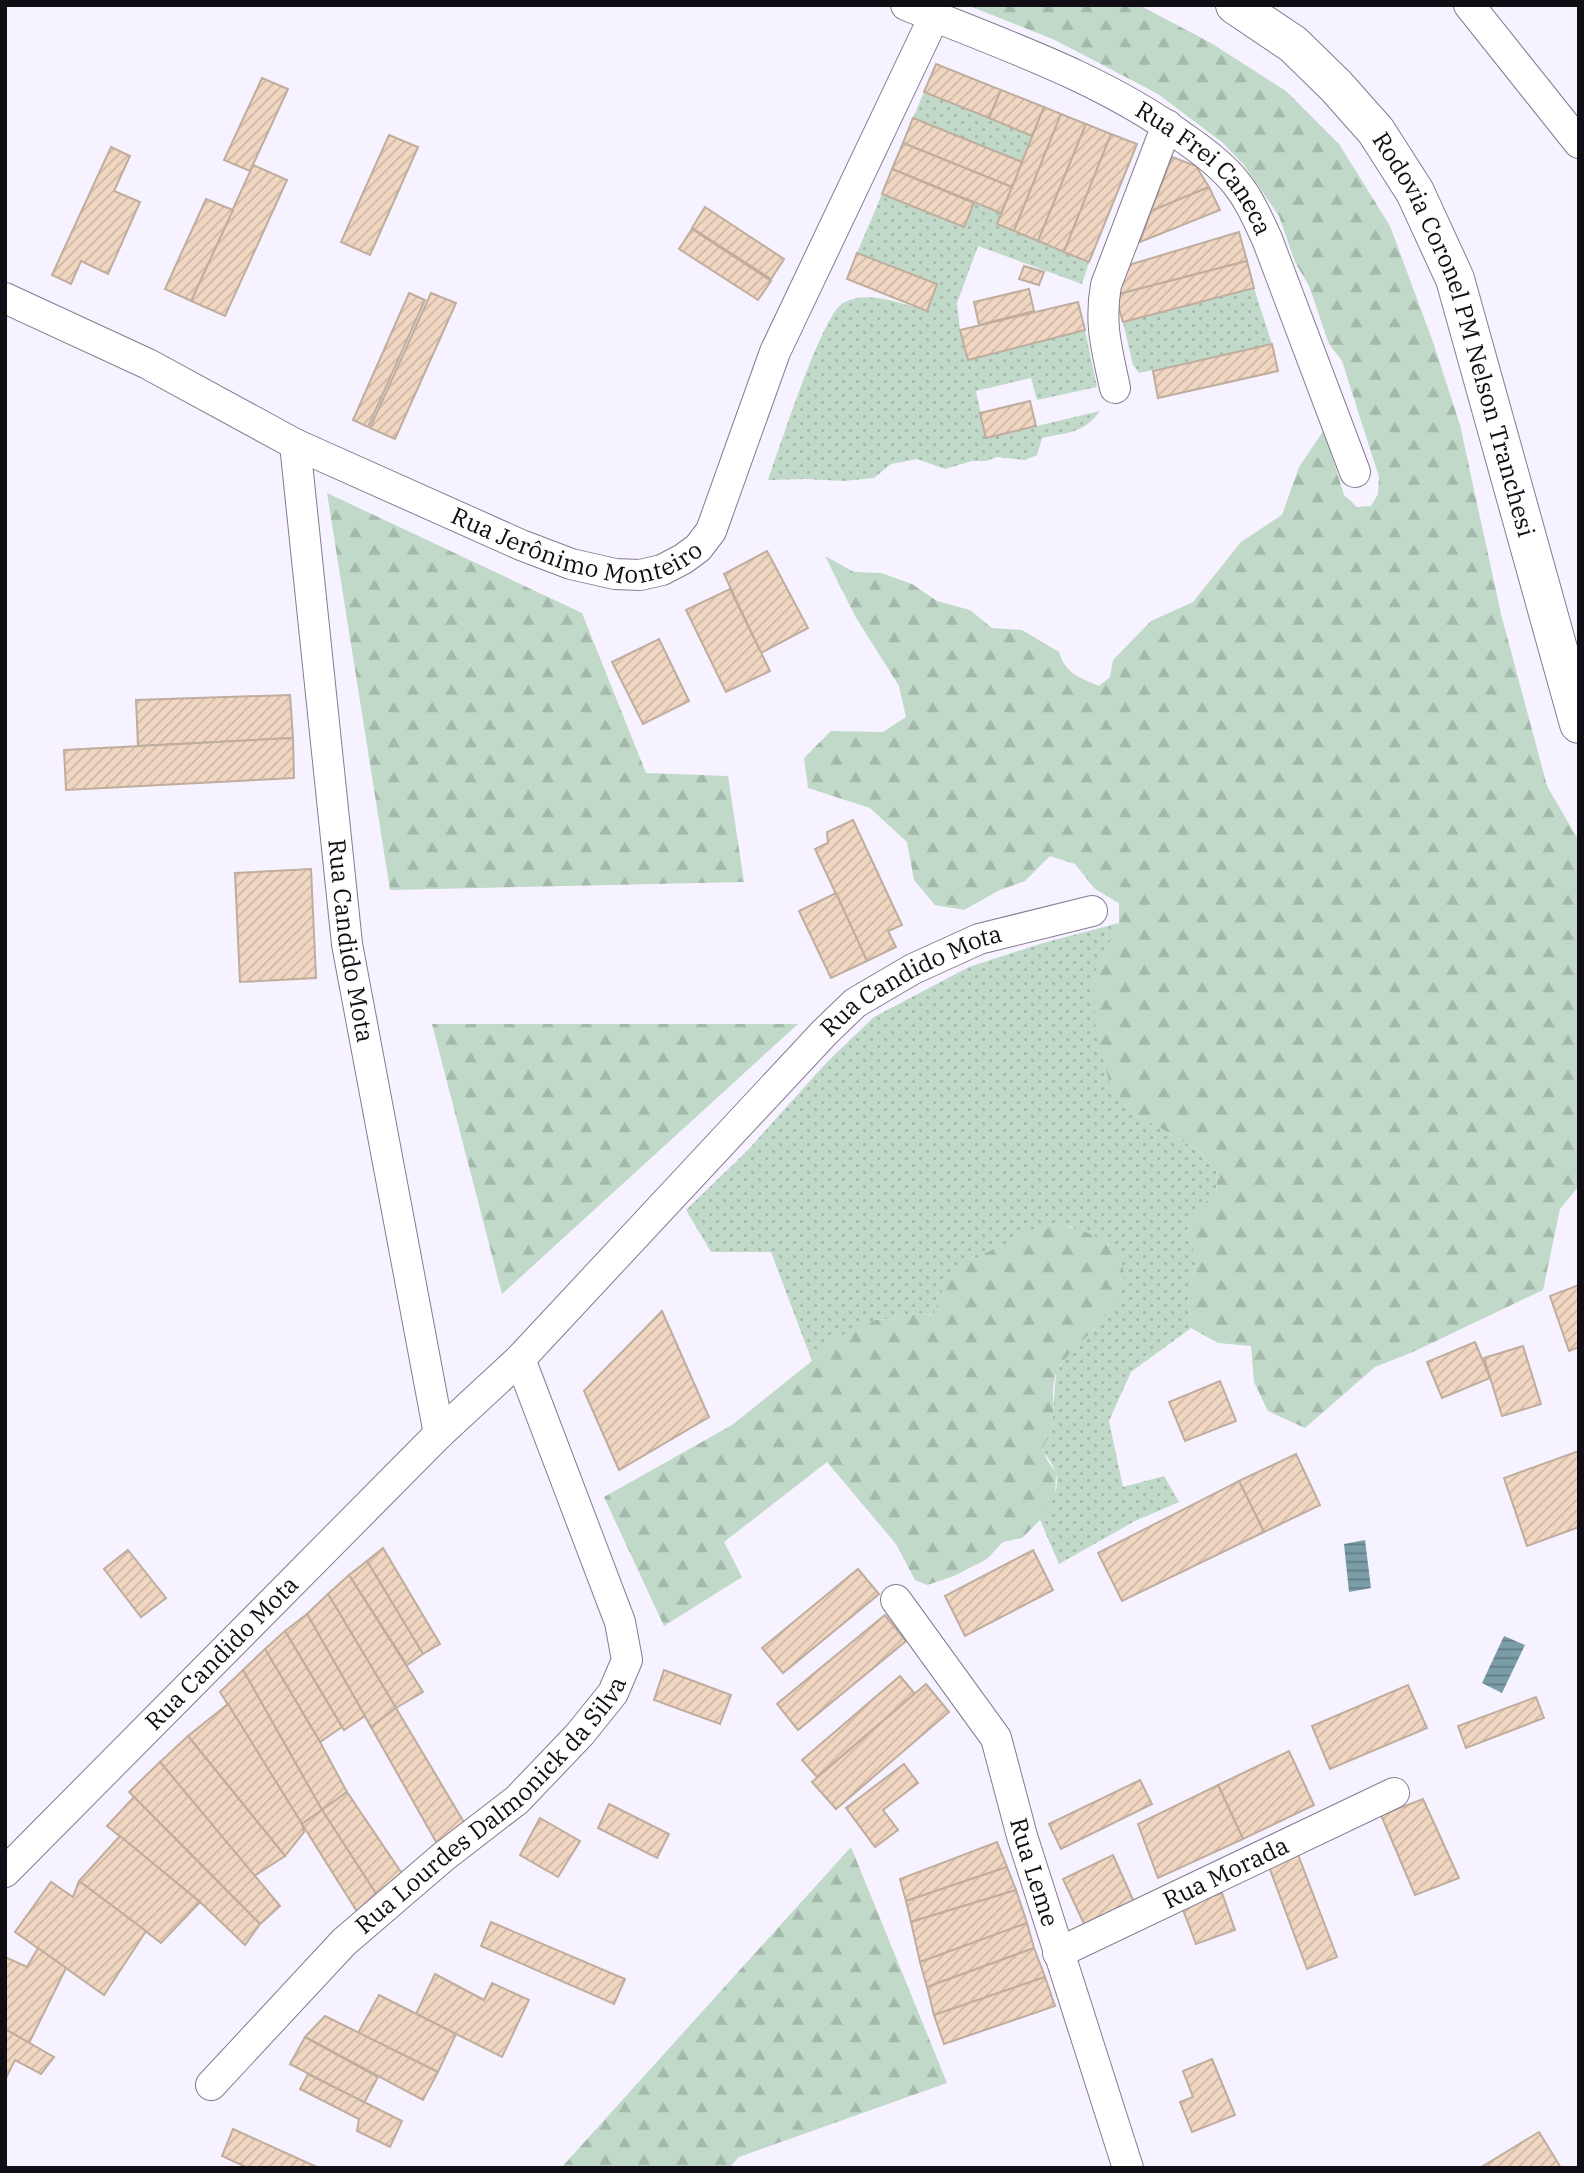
<svg xmlns="http://www.w3.org/2000/svg" width="1584" height="2173" font-family="'IBM Plex Serif',serif">
<style>
.grass{fill:url(#grass-dots)}
.forest{fill:url(#forest-firs)}
.water{fill:url(#water-rules)}
.building{fill:url(#building-hatch);stroke:#bfad9e;stroke-width:2}
.lines{fill:none;stroke-linecap:round;stroke-linejoin:round}
.minor-casing{stroke:#847c90;stroke-width:32}
.trunk-casing{stroke:#847c90;stroke-width:40}
.minor{stroke:#fff;stroke-width:30}
.trunk{stroke:#fff;stroke-width:38}
.labels{text-anchor:middle;stroke-width:7;stroke-linejoin:round;paint-order:stroke}
.street-label{font-size:24px;fill:#100d14;stroke:#fff}
</style>
<defs>
<pattern id="grass-dots" width="8" height="8" patternUnits="userSpaceOnUse" patternTransform="scale(1.75)"><rect width="8" height="8" fill="#c0d9c8"/><path d="M2 2h.1M6 6h.1" fill="none" stroke="#a4b9ab" stroke-width="1.8" stroke-linecap="round"/></pattern>
<pattern id="forest-firs" width="22" height="20" patternUnits="userSpaceOnUse" patternTransform="scale(1.75)"><rect width="22" height="20" fill="#c0d9c8"/><path d="M5 1l3.5 6h-7zM16 11l3.5 6h-7z" fill="#a4b9ab"/></pattern>
<pattern id="water-rules" width="6" height="5" patternUnits="userSpaceOnUse" patternTransform="scale(1.75)"><rect width="6" height="5" fill="#7a9da7"/><path d="M0 2.5h6" fill="none" stroke="#637e87"/></pattern>
<pattern id="building-hatch" width="6" height="6" patternUnits="userSpaceOnUse" patternTransform="scale(1.75)"><rect width="6" height="6" fill="#f1d7c2"/><path d="M-1 1l2-2M0 6l6-6M5 7l2-2" fill="none" stroke="#ceb7a6"/></pattern>
</defs>
<rect width="100%" height="100%" fill="#f7f2ff"/>
<!-- grass -->
<g class="grass">
<polygon points="924,92 1032,136 1022,162 913,118"/>
<path d="M882,194L964,227L974,203L1001,213L997,225L1089,262L1082,284L978,246L957,303L960,330L968,360L1085,330L1097,387L1037,400L1031,378L976,391L986,438L1100,411C1083,434 1068,432 1042,438L1037,455L1025,460L997,457L986,461H972L945,469L917,459L891,464L874,478L844,481L805,479L768,480C779,450 822,314 843,303C869,289 900,304 926,310L936,284L857,253Z"/>
<polygon points="1254,288 1272,344 1139,373 1133,365 1123,322"/>
<path d="M1119,923L1093,977L1140,1116L1199,1151L1216,1170L1217,1195L1201,1204L1187,1230L1197,1260L1188,1294L1191,1328L1131,1372L1109,1421L1123,1487L1164,1476L1179,1502L1135,1521L1059,1564L1040,1520C1050,1506 1060,1492 1056,1473C1054,1465 1046,1456 1042,1448L1052,1428L1056,1372L1070,1351L1095,1328L1109,1245L1069,1226L943,1290L934,1315L915,1313L892,1319L875,1320L830,1343L812,1361L771,1252H711L686,1210L747,1151L827,1062L874,1017L969,967L1043,943Z"/>
</g>
<!-- forest -->
<g class="forest">
<path d="M967,5H1139L1211,43L1286,91L1339,144L1390,226L1433,342L1460,425L1501,614L1547,786L1579,841V1186L1560,1209L1543,1290L1413,1352L1375,1367L1305,1428L1268,1411L1254,1382L1251,1346L1218,1343L1191,1328L1188,1294L1197,1260L1187,1230L1201,1204L1217,1195L1216,1170L1199,1151L1140,1116L1111,1088L1096,1035L1093,977L1119,923V903L1095,889L1075,864L1050,856L1025,881L1000,890L964,910L935,905L914,880L907,842L870,808L808,788L804,758L831,731L883,732L906,717L899,686L855,616L825,556L854,572L881,573L912,584L937,601L970,610L992,628L1022,630L1059,652C1065,673 1080,678 1099,686L1110,677L1113,660L1151,621L1193,602L1241,542L1282,515L1299,467L1324,430L1344,495L1357,507L1371,506L1378,494L1379,477L1342,361L1329,344L1309,286L1295,262L1279,216L1244,165L1223,143L1158,94L1055,40Z"/>
<polygon points="327,493 582,613 646,773 728,776 744,882 390,890"/>
<polygon points="432,1024 798,1024 502,1294"/>
<path d="M1044,1224C1071,1226 1099,1231 1116,1254C1148,1297 1076,1337 1058,1369C1049,1386 1056,1410 1052,1428C1050,1435 1045,1442 1043,1448L1047,1460L1056,1472L1055,1497L1040,1520L1022,1538L1003,1542L987,1559L954,1576L927,1585L915,1580L896,1544L827,1462L724,1542L742,1577L664,1626L604,1497L732,1425L812,1361L829,1343L848,1332L875,1320L892,1319L915,1313L933,1315L943,1290L962,1265Z"/>
<polygon points="851,1847 947,2083 739,2157 729,2168 561,2168"/>
</g>
<!-- water -->
<g class="water">
<polygon points="1365,1540 1371,1588 1349,1592 1344,1544"/>
<polygon points="1504,1636 1525,1645 1502,1693 1482,1683"/>
</g>
<!-- building -->
<g class="building">
<polygon points="936,64 1001,90 989,118 924,92"/>
<polygon points="262,78 288,89 250,171 224,160"/>
<polygon points="1001,90 1044,107 1032,136 989,118"/>
<polygon points="1044,107 1061,114 1014,231 997,224"/>
<polygon points="1061,114 1086,124 1038,241 1014,231"/>
<polygon points="913,118 1022,162 1012,187 903,143"/>
<polygon points="1086,124 1111,134 1064,252 1038,241"/>
<polygon points="1111,134 1137,144 1089,262 1064,252"/>
<polygon points="389,135 418,147 370,255 341,242"/>
<polygon points="903,143 1012,187 1001,213 892,169"/>
<polygon points="111,147 130,156 114,191 140,202 108,274 81,261 71,284 52,275"/>
<polygon points="1172,157 1196,166 1209,187 1151,211"/>
<polygon points="253,165 287,180 225,316 191,301"/>
<polygon points="892,169 974,203 964,227 882,194"/>
<polygon points="1209,187 1220,210 1140,242 1151,211"/>
<polygon points="206,199 233,210 191,301 165,289"/>
<polygon points="705,207 784,259 771,279 692,228"/>
<polygon points="692,229 771,281 758,300 679,249"/>
<polygon points="1239,232 1247,261 1115,295 1122,267"/>
<polygon points="857,253 937,284 927,311 847,279"/>
<polygon points="1247,261 1254,288 1123,322 1115,295"/>
<polygon points="1024,266 1044,272 1039,285 1019,279"/>
<polygon points="1029,289 1034,311 979,325 974,302"/>
<polygon points="409,293 425,300 368,427 353,420"/>
<polygon points="431,293 456,303 395,439 370,428"/>
<polygon points="1078,302 1085,330 968,360 960,330"/>
<polygon points="1272,344 1278,371 1158,398 1153,371"/>
<polygon points="1030,401 1036,426 986,438 980,413"/>
<polygon points="767,551 808,628 761,653 724,574"/>
<polygon points="730,589 770,671 726,692 686,610"/>
<polygon points="659,639 689,701 643,724 612,662"/>
<polygon points="290,695 293,738 138,746 136,700"/>
<polygon points="293,738 294,778 66,790 64,750"/>
<polygon points="853,820 902,925 888,931 896,947 867,961 815,849 828,843 827,832"/>
<polygon points="311,869 316,978 240,982 235,873"/>
<polygon points="836,893 867,961 831,978 799,911"/>
<polygon points="1579,1285 1579,1347 1569,1351 1550,1296"/>
<polygon points="662,1311 709,1417 619,1470 584,1391"/>
<polygon points="1475,1342 1490,1378 1442,1398 1427,1362"/>
<polygon points="1523,1346 1541,1404 1502,1416 1484,1358"/>
<polygon points="1220,1381 1236,1421 1185,1441 1169,1402"/>
<polygon points="1579,1451 1579,1527 1527,1546 1504,1478"/>
<polygon points="1296,1454 1320,1505 1264,1532 1239,1481"/>
<polygon points="1239,1481 1264,1532 1122,1601 1098,1553"/>
<polygon points="383,1548 440,1644 423,1654 367,1561"/>
<polygon points="128,1550 166,1598 141,1617 104,1569"/>
<polygon points="1033,1550 1053,1590 965,1636 945,1596"/>
<polygon points="367,1561 423,1654 407,1665 349,1575"/>
<polygon points="858,1569 879,1594 783,1673 762,1648"/>
<polygon points="349,1575 423,1692 396,1708 328,1594"/>
<polygon points="328,1594 396,1708 371,1727 307,1614"/>
<polygon points="307,1614 365,1716 344,1730 285,1631"/>
<polygon points="885,1615 906,1641 798,1730 777,1704"/>
<polygon points="285,1631 342,1727 320,1742 265,1649"/>
<polygon points="265,1649 320,1742 347,1792 322,1810 243,1670"/>
<polygon points="243,1670 322,1810 302,1824 220,1692"/>
<polygon points="664,1670 731,1695 720,1724 654,1700"/>
<polygon points="900,1676 915,1694 817,1777 802,1760"/>
<polygon points="926,1684 949,1712 836,1809 812,1782"/>
<polygon points="1408,1685 1427,1728 1330,1769 1312,1726"/>
<polygon points="1536,1697 1544,1718 1466,1748 1458,1726"/>
<polygon points="228,1704 302,1824 304,1832 285,1856 188,1736"/>
<polygon points="396,1708 468,1829 439,1847 371,1727"/>
<polygon points="188,1736 285,1856 254,1876 160,1762"/>
<polygon points="1289,1751 1314,1805 1243,1839 1218,1785"/>
<polygon points="160,1762 280,1906 260,1924 129,1792"/>
<polygon points="904,1764 918,1783 883,1810 898,1830 875,1847 846,1808"/>
<polygon points="1140,1780 1152,1804 1061,1849 1049,1824"/>
<polygon points="1218,1785 1243,1839 1158,1878 1138,1824"/>
<polygon points="347,1792 407,1881 380,1900 322,1810"/>
<polygon points="134,1797 260,1924 245,1945 200,1902 107,1826"/>
<polygon points="1423,1799 1459,1878 1415,1895 1381,1815"/>
<polygon points="609,1804 669,1834 657,1858 598,1828"/>
<polygon points="322,1810 380,1900 361,1918 302,1824"/>
<polygon points="540,1818 580,1841 558,1877 520,1855"/>
<polygon points="120,1836 200,1902 161,1943 79,1881"/>
<polygon points="997,1842 1007,1867 906,1901 900,1879"/>
<polygon points="1297,1852 1337,1957 1307,1969 1268,1864"/>
<polygon points="1113,1855 1134,1902 1085,1926 1063,1879"/>
<polygon points="1007,1867 1016,1890 911,1922 906,1901"/>
<polygon points="79,1881 146,1931 104,1995 15,1932 51,1882 73,1897"/>
<polygon points="1016,1890 1027,1923 920,1962 911,1922"/>
<polygon points="1222,1893 1235,1930 1196,1944 1182,1907"/>
<polygon points="491,1922 625,1979 614,2004 481,1946"/>
<polygon points="1027,1923 1034,1948 927,1987 920,1962"/>
<polygon points="38,1948 66,1968 29,2043 5,2029 5,1957 27,1967"/>
<polygon points="1034,1948 1045,1977 934,2015 927,1987"/>
<polygon points="435,1974 484,2000 492,1983 529,2000 502,2057 416,2014"/>
<polygon points="1045,1977 1055,2006 944,2044 934,2015"/>
<polygon points="379,1995 456,2034 438,2072 358,2033"/>
<polygon points="325,2016 438,2072 423,2100 305,2037"/>
<polygon points="5,2029 54,2057 41,2074 15,2060 5,2080"/>
<polygon points="305,2037 378,2077 364,2103 290,2064"/>
<polygon points="1212,2059 1235,2115 1192,2132 1180,2102 1193,2097 1183,2071"/>
<polygon points="308,2074 402,2121 390,2147 357,2131 359,2119 300,2089"/>
<polygon points="233,2129 319,2168 248,2168 222,2156"/>
<polygon points="1539,2132 1561,2168 1480,2168"/>
</g>
<g class="lines">
<defs>
<g id="minor">
<path id="s1" d="M906,5C1001,44 1101,77 1184,138C1203,151 1222,165 1236,183C1250,200 1258,220 1267,239L1355,472"/>
<polyline points="1469,5 1579,143"/>
<path id="s2" d="M5,298L148,364L295,444L521,545L571,564L615,574L640,575L662,570L683,559L698,548L711,531L775,352L934,17"/>
<path d="M1115,388C1107,349 1099,325 1106,285L1167,125"/>
<path id="s3" d="M295,444L347,944L439,1434"/>
<path id="s4" d="M896,1600L996,1738L1022,1836L1128,2168"/>
<path id="s5" d="M5,1872L439,1434L520,1359L824,1033L855,1003L913,969L979,939L1092,911"/>
<path id="s6" d="M1058,1953L1394,1793"/>
<path id="s7" d="M211,2085L344,1942L443,1857L517,1800L580,1734L613,1693L627,1660L620,1622L520,1359"/>
</g>
<g id="trunk">
<path id="s8" d="M1235,5L1293,44L1336,86L1376,131L1415,192L1455,279L1579,724"/>
</g>
</defs>
<!-- minor casing -->
<use href="#minor" class="minor-casing"/>
<!-- trunk casing -->
<use href="#trunk" class="trunk-casing"/>
<!-- minor -->
<use href="#minor" class="minor"/>
<!-- trunk -->
<use href="#trunk" class="trunk"/>
</g>
<g class="labels">
<!-- street labels -->
<g class="street-label">
<text dy="8" stroke="none"><textPath href="#s1" startOffset="345">Rua Frei Caneca</textPath></text>
<text dy="8" stroke="none"><textPath href="#s8" startOffset="410">Rodovia Coronel PM Nelson Tranchesi</textPath></text>
<text dy="8" stroke="none"><textPath href="#s2" startOffset="630">Rua Jerônimo Monteiro</textPath></text>
<text dy="8" stroke="none"><textPath href="#s3" startOffset="500">Rua Candido Mota</textPath></text>
<text dy="8" stroke="none"><textPath href="#s5" startOffset="1276">Rua Candido Mota</textPath></text>
<text dy="8" stroke="none"><textPath href="#s5" startOffset="308">Rua Candido Mota</textPath></text>
<text dy="8" stroke="none"><textPath href="#s7" startOffset="397">Rua Lourdes Dalmonick da Silva</textPath></text>
<text dy="8" stroke="none"><textPath href="#s4" startOffset="310">Rua Leme</textPath></text>
<text dy="8" stroke="none"><textPath href="#s6" startOffset="186">Rua Morada</textPath></text>
</g>
</g>
<!-- border -->
<rect width="1584" height="2173" fill="none" stroke="#100d14" stroke-width="14"/>
</svg>
